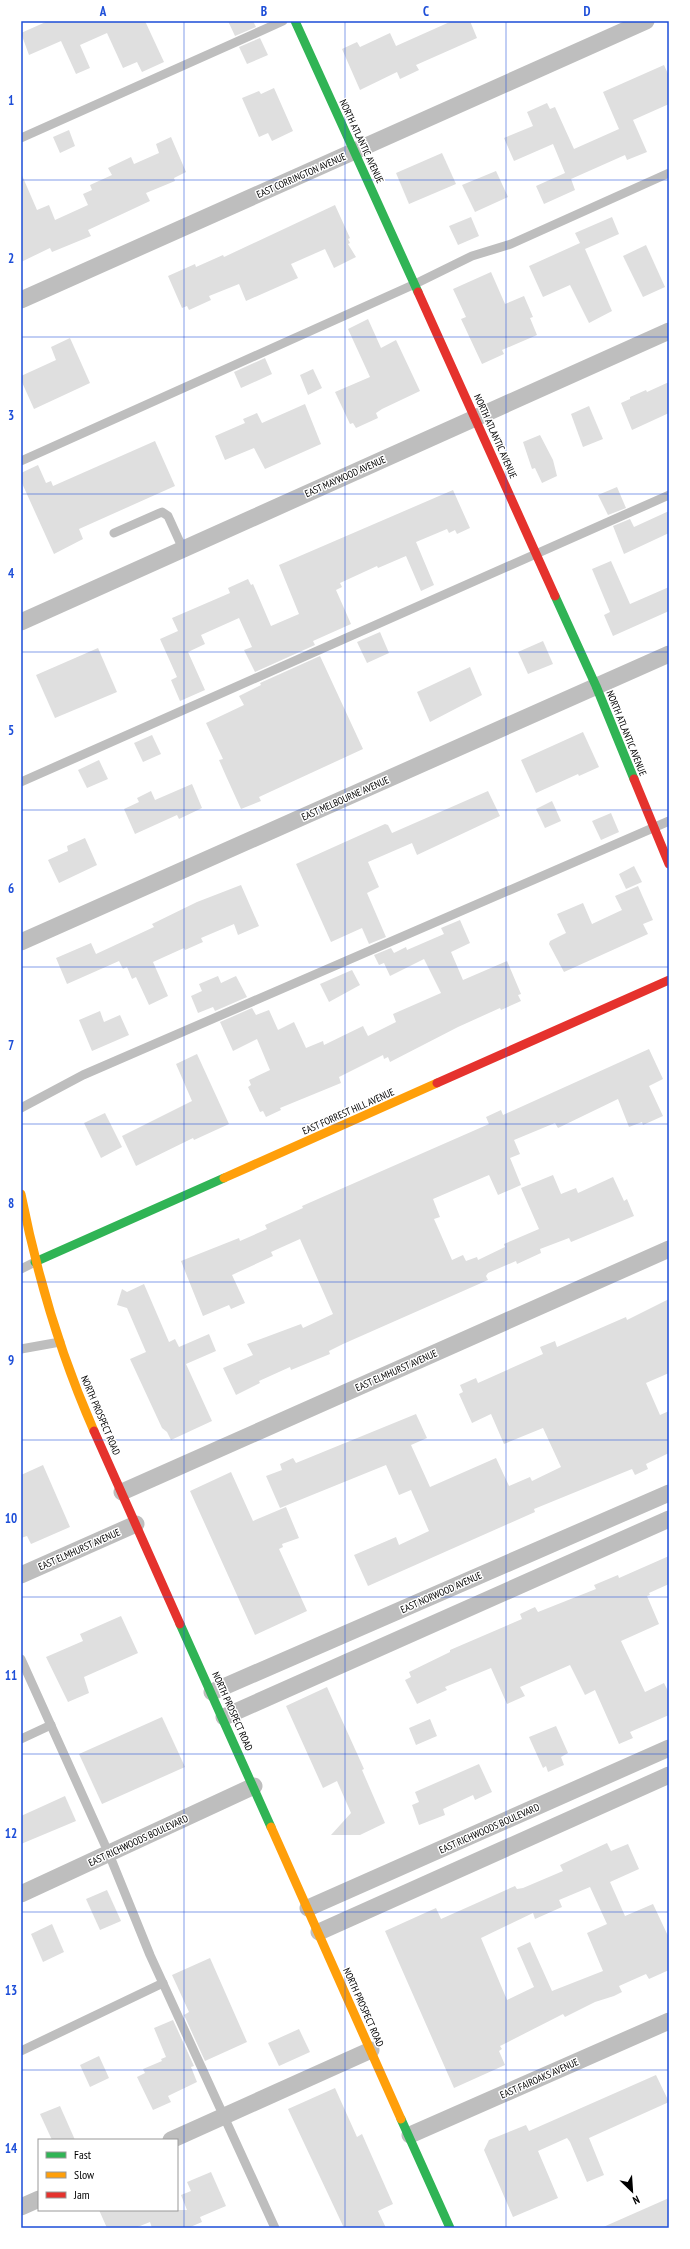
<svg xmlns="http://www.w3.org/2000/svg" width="690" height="2249" font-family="'PT Sans Narrow',sans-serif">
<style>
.building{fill:#dfdfdf;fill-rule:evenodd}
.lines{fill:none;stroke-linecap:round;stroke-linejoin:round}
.lane{stroke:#bebebe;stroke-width:9}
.street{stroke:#bebebe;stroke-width:17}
.fast{stroke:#30b455;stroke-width:9}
.slow{stroke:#ff9f0a;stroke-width:9}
.jam{stroke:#e5322d;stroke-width:9}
.grid{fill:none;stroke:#1d4ed8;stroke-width:1;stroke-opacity:0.55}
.labels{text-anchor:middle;stroke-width:3;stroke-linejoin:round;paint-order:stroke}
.street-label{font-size:10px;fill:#000;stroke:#fff}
.neatline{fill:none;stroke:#1d4ed8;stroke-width:1.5}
.grid-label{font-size:13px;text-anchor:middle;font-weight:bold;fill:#1d4ed8}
</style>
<rect width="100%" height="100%" fill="#fff"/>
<!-- building -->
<g class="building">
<polygon points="48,21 145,21 164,62 142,72 137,62 123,68 107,33 80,45 90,68 76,74 61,41 29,55 21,33"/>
<polygon points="228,21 253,21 256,27 235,36"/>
<polygon points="452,21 470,21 477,38 416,65 419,70 400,79 397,72 360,90 342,49 357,42 360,47 390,33 396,46"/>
<polygon points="260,38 268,55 247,64 239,47"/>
<polygon points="664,65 669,76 669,104 633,120 647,152 627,160 625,155 571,179 575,190 544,204 536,186 565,173 553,144 514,161 504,138 533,126 527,112 547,103 550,109 555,107 574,149 619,129 603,92"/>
<polygon points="274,88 293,131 272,141 268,133 259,137 242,98 259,91 261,94"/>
<polygon points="69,130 75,146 60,153 53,137"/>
<polygon points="171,137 186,172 174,178 175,181 146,193 150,201 88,230 91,236 52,252 50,248 21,262 21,173 37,210 49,205 55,220 88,205 83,194 92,190 90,185 112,175 108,168 131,157 134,164 159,153 156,144"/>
<polygon points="442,153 456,184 409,204 396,173"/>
<polygon points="496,171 508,197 475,212 462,185"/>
<polygon points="335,205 350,238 348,239 350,243 348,244 356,257 334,268 325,249 291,264 298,278 246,301 239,284 209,296 211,300 189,310 187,306 182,308 168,276 195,264 196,267 223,255 224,257"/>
<polygon points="471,217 479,236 458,245 449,226"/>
<polygon points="612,217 619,234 585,249 612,311 589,323 570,285 543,297 529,266 580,243 575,233"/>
<polygon points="646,245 665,287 643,297 623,256"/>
<polygon points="491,272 505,304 524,296 533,317 530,318 537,335 502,350 504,354 482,364 461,319 466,317 453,289"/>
<polygon points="368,319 381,348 396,340 420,391 382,409 376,413 378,418 356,428 353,423 350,424 335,392 370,377 348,329"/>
<polygon points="70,338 90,383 34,409 21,380 21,376 56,360 51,347"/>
<polygon points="265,358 272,374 241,388 234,372"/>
<polygon points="313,369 322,388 308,395 300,375"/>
<polygon points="669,382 669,413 632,430 621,403 630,399 630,397 646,390 647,392"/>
<polygon points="305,404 321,444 265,469 254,448 225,460 215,436 245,423 243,419 257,413 262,423"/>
<polygon points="589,406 603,439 583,447 571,414"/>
<polygon points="540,435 553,460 557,476 542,483 535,468 532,469 523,442"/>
<polygon points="155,441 175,486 79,529 83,539 54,554 21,481 21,473 38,465 46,483 51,481 53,486"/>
<polygon points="617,487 626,508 608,515 598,495"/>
<polygon points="453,490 470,528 457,534 455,530 449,533 447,529 416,542 434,585 421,591 406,556 378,568 377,566 340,583 342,587 336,590 351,624 313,641 315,645 255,672 244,650 252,647 239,618 201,635 205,644 188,652 205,690 180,701 171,680 177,677 160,639 178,631 172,618 230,593 228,588 248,579 251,585 253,584 271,626 299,614 279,565"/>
<polygon points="669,511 669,533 624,554 613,526 630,519 634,527"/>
<polygon points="611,561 630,604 669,587 669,611 613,636 604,615 610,612 592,569"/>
<polygon points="380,632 389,653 367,663 357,642"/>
<polygon points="543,641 553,664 528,674 518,652"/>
<polygon points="98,648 117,692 55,718 36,675"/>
<polygon points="320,656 363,749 259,797 261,801 241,809 226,776 219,760 223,759 206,723 244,705 239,696 261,685 260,683"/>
<polygon points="470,667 482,695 430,722 417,692"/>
<polygon points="583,732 599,767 579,776 578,774 536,793 521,760"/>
<polygon points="152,735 161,754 143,762 134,743"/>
<polygon points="99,760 108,779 87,788 78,770"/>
<polygon points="192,784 202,808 179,819 177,815 135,834 124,809 139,802 137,798 151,791 155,800"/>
<polygon points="488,791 500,816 417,855 412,843 368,862 379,887 367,893 386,937 369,944 362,928 331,942 296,864 385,824 388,825 392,833"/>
<polygon points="552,801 561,821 545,828 536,809"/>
<polygon points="611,813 619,832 601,840 592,821"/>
<polygon points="85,838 97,865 59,883 48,860 68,851 67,846"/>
<polygon points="634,866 642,882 626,889 619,874"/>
<polygon points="241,885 259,926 238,935 234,924 201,938 203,942 185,950 184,948 153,962 168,996 149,1005 136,977 132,979 127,967 123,969 119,961 67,984 56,958 91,943 96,954 154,927 152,924 197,902"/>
<polygon points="638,886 653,920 643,924 648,934 564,972 549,944 550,941 566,933 557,914 583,903 592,924 622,910 615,896"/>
<polygon points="460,920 470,943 451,952 463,980 507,961 521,994 518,995 521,1001 501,1010 500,1008 458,1027 390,1062 388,1057 384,1059 383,1055 339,1077 341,1083 280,1108 281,1110 266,1117 263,1111 260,1112 248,1087 251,1085 249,1080 270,1070 257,1039 233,1051 220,1022 252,1008 256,1015 269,1010 278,1030 294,1022 306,1048 323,1041 324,1045 363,1026 368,1036 396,1022 393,1014 441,993 424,959 390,976 384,963 379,965 374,955 391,948 394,953 406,947 407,950 444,934 441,928"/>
<polygon points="352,970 360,985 329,1002 320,984"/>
<polygon points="218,976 221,983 236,976 247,997 215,1011 213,1007 198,1013 191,996 202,991 199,984"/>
<polygon points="100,1011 104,1022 120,1015 129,1035 92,1051 79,1020"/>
<polygon points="649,1049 663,1079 649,1086 663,1116 643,1125 642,1122 629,1127 618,1099 558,1128 555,1123 514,1140 520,1154 510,1158 521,1185 498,1195 489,1175 433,1199 440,1217 434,1219 452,1260 463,1255 466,1261 477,1257 478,1260 505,1247 504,1244 539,1229 521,1188 553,1175 561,1194 576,1188 578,1193 613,1177 624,1201 627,1199 634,1216 571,1242 569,1238 540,1249 541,1253 517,1264 516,1261 488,1273 486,1276 488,1280 343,1344 329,1351 330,1354 291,1370 290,1367 259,1381 260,1383 236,1395 223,1368 253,1355 247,1344 301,1324 303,1328 333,1314 300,1239 271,1252 273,1256 232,1275 245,1303 231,1309 229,1305 203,1316 181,1261 239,1238 240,1241 267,1229 265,1225 303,1208 302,1206 489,1124 486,1117 501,1110 503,1115"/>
<polygon points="197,1054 229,1124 194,1140 193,1138 136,1166 122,1136 192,1101 176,1064"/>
<polygon points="105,1113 122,1147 101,1158 84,1123"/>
<polygon points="144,1284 169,1342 175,1339 179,1347 209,1334 216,1351 186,1364 212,1421 171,1440 167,1432 162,1428 130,1359 146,1352 127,1308 117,1305 122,1289 127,1292"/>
<polygon points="669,1299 669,1373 646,1383 660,1415 669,1411 669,1453 646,1464 648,1469 635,1475 632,1469 534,1509 535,1512 368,1586 354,1555 396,1537 399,1545 429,1531 411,1490 399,1495 386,1465 280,1508 266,1476 282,1470 280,1464 293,1458 296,1463 416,1414 427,1438 411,1445 430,1487 496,1458 509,1486 530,1477 532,1481 561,1467 543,1428 504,1444 491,1414 472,1423 459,1394 463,1392 460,1385 476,1378 478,1383 543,1354 540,1347 555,1341 557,1347 626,1317 627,1320"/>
<polygon points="43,1465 70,1527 31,1544 27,1536 21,1538 21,1475"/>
<polygon points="231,1472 253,1521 286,1507 299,1538 282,1544 283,1547 279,1549 307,1611 255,1635 190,1491"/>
<polygon points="669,1556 669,1584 649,1593 650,1595 647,1596 659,1624 621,1641 645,1692 664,1683 669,1693 669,1715 630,1732 633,1738 619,1744 595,1690 585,1695 570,1665 520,1687 525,1696 507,1704 491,1668 445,1687 447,1690 417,1704 405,1680 411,1677 409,1672 450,1652 450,1650 522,1619 520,1614 535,1607 538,1612 596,1589 594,1585 618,1575 619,1578"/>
<polygon points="121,1616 138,1653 84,1677 89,1693 68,1702 46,1657 83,1641 80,1634"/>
<polygon points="327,1687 364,1769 362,1770 385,1823 360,1835 331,1835 351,1813 337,1781 323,1788 286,1706"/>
<polygon points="162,1717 185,1767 102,1804 79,1754"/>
<polygon points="430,1719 437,1736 416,1745 409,1728"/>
<polygon points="556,1726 568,1753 561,1757 564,1765 548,1772 546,1766 543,1768 529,1737"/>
<polygon points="479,1764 492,1792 475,1800 473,1795 443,1809 445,1815 419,1825 412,1805 419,1802 415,1792"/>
<polygon points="65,1796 76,1821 21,1844 21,1816"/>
<path d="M607,1843L611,1851L628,1844L639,1869L610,1882L625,1916L653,1904L669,1938V1970L649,1979L646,1974L619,1986L622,1992L614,1996L595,2002L565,2017L563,2014L500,2046L502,2049L499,2051L505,2065L454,2088L385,1931L436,1908L441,1919L515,1886L517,1889L523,1888L563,1871L560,1865ZM590,1887L607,1924L587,1933L603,1971L552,1991L530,1942L517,1948L534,1987L507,2000L481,1938L533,1913L535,1919L562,1907L559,1900Z"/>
<polygon points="107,1890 121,1921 100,1930 86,1899"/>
<polygon points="52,1924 64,1952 43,1962 31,1934"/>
<polygon points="210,1958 247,2042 205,2061 184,2015 189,2012 172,1975"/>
<polygon points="173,2020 194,2066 191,2067 197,2082 170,2095 168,2096 171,2102 153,2110 137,2077 145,2073 143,2069 162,2061 161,2059 166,2057 154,2028"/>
<polygon points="299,2029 310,2052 279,2066 268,2043"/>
<polygon points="99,2056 109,2078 90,2087 80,2065"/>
<polygon points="656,2075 669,2102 589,2138 604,2175 587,2182 570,2142 567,2138 538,2151 558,2198 513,2217 484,2150 489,2140 526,2125 529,2131"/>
<polygon points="335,2088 357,2137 362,2134 393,2204 378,2211 386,2228 344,2228 288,2109"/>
<polygon points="60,2106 75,2140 52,2140 40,2114"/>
<polygon points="211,2172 226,2206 200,2217 202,2222 188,2228 152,2228 150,2222 135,2228 107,2228 99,2210 187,2210 181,2195 191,2191 187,2182"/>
<polygon points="669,2198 669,2225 662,2228 601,2228"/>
</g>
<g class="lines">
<!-- lane -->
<g class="lane">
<polyline points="21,138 283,21"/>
<polyline points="21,461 415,284 472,256 511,244 669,173"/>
<polyline points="114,533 162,512 168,516 183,549"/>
<polyline points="21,782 669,495"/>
<polyline points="21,1108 83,1075 669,821"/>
<polyline points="21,1269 35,1262"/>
<polyline points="21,1349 60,1342"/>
<polyline points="21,1659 109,1854 150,1955 275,2228"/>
<polyline points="21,1739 51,1725"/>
<polyline points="21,2051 163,1983"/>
</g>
<!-- street -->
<g class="street">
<polyline points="21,300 646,21"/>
<polyline points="21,622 669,331"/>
<polyline points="21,942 669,654"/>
<polyline points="122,1492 669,1249"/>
<polyline points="21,1575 136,1524"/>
<polyline points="212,1692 669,1493"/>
<polyline points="224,1717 669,1519"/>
<polyline points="21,1894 254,1786"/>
<polyline points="308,1908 669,1748"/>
<polyline points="319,1932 669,1775"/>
<polyline points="410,2135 669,2021"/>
<polyline points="171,2140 371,2050"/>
<polyline points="21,2207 39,2199"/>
</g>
<!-- fast -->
<g class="fast">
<polyline points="295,21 418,292"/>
<polyline points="555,596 596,686 634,779"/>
<polyline points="35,1262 224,1178"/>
<polyline points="180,1624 271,1827"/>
<polyline points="401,2119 450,2228"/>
</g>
<!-- slow -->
<g class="slow">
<polyline points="224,1178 437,1083"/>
<path d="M21,1194C37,1275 61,1356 94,1431"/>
<polyline points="271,1827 401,2119"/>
</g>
<!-- jam -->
<g class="jam">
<polyline points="418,292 555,596"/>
<polyline points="634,779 669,864"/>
<polyline points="437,1083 669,980"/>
<polyline points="94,1431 180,1624"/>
</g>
</g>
<!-- grid -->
<path class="grid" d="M184,21V2228M345,21V2228M506,21V2228M21,180H669M21,337H669M21,494H669M21,652H669M21,810H669M21,967H669M21,1124H669M21,1282H669M21,1440H669M21,1597H669M21,1754H669M21,1912H669M21,2070H669"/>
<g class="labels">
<!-- street labels -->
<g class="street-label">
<text transform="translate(362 141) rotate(65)" y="4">NORTH ATLANTIC AVENUE</text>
<text transform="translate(301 175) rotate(-24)" y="4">EAST CORRINGTON AVENUE</text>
<text transform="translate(496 436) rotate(66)" y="4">NORTH ATLANTIC AVENUE</text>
<text transform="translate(345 476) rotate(-24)" y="4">EAST MAYWOOD AVENUE</text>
<text transform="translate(627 733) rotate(68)" y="4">NORTH ATLANTIC AVENUE</text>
<text transform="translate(345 798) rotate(-24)" y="4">EAST MELBOURNE AVENUE</text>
<text transform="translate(348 1111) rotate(-24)" y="4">EAST FORREST HILL AVENUE</text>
<text transform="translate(396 1370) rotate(-24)" y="4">EAST ELMHURST AVENUE</text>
<text transform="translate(101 1415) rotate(67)" y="4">NORTH PROSPECT ROAD</text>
<text transform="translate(79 1549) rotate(-24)" y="4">EAST ELMHURST AVENUE</text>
<text transform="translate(441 1592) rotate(-24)" y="4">EAST NORWOOD AVENUE</text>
<text transform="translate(233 1711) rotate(66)" y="4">NORTH PROSPECT ROAD</text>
<text transform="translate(489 1828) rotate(-24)" y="4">EAST RICHWOODS BOULEVARD</text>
<text transform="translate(138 1840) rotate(-25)" y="4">EAST RICHWOODS BOULEVARD</text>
<text transform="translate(364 2007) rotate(66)" y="4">NORTH PROSPECT ROAD</text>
<text transform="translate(539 2078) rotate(-24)" y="4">EAST FAIROAKS AVENUE</text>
</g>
</g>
<!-- border -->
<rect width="690" height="2249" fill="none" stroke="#ffffff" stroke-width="44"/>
<!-- legend -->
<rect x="38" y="2139" width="140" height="72" fill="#ffffff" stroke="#999999"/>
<rect x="46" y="2152" width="20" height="6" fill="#30b455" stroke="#999999"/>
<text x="74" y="2159" font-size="12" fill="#000000">Fast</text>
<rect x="46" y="2172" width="20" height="6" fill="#ff9f0a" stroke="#999999"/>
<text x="74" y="2179" font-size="12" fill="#000000">Slow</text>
<rect x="46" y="2192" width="20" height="6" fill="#e5322d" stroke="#999999"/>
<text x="74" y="2199" font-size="12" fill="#000000">Jam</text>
<!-- north arrow -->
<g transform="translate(632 2191) rotate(155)" stroke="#ffffff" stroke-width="3" paint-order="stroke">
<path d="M0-3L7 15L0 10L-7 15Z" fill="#000000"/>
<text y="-6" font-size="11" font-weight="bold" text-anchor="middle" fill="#000000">N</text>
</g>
<rect x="22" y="22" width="646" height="2205" class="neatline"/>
<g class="grid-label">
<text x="103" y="16">A</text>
<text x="264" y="16">B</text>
<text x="426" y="16">C</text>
<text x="587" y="16">D</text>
<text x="11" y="105">1</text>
<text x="11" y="263">2</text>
<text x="11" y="420">3</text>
<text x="11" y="578">4</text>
<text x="11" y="735">5</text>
<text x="11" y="893">6</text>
<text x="11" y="1050">7</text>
<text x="11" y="1208">8</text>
<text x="11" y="1365">9</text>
<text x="11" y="1523">10</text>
<text x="11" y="1680">11</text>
<text x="11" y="1838">12</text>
<text x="11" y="1995">13</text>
<text x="11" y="2153">14</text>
</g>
</svg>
